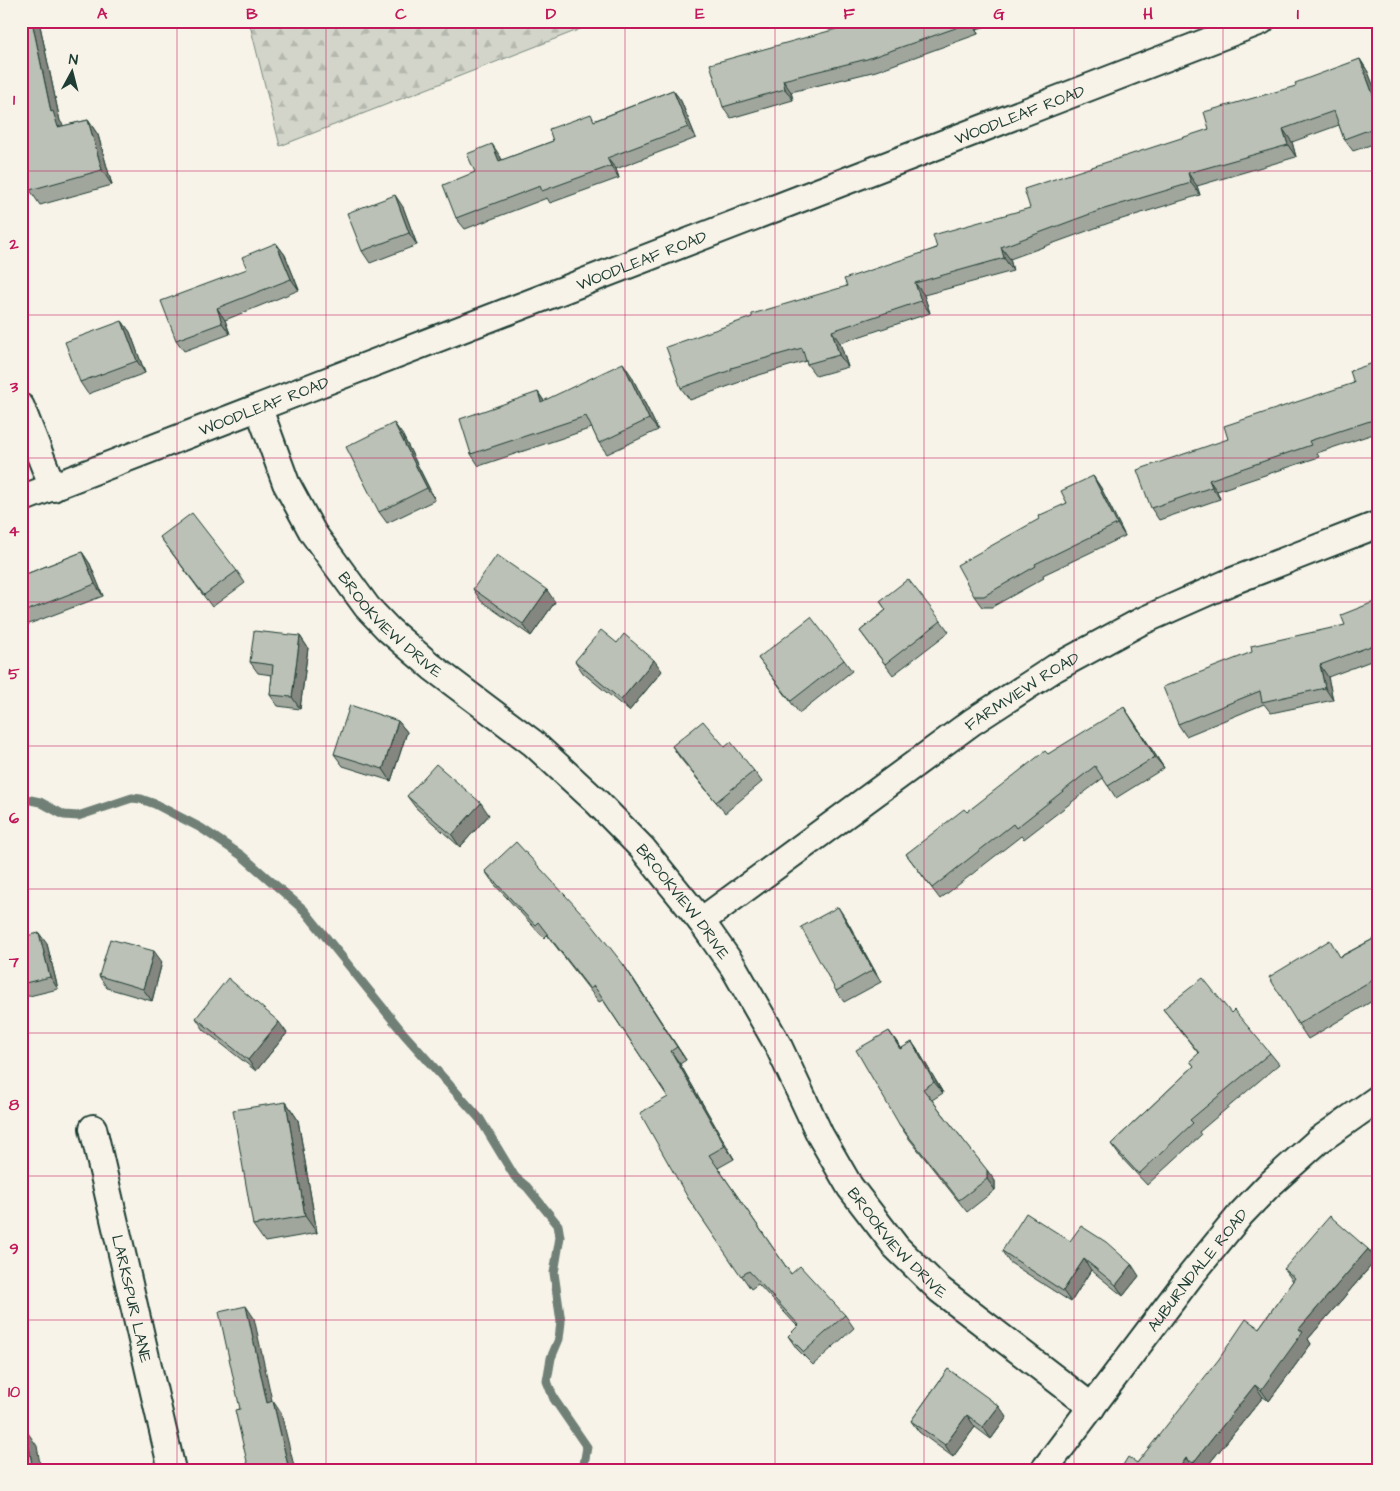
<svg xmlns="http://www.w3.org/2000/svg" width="1400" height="1491" font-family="'Architects Daughter',sans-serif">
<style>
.forest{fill:url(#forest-firs);stroke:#79897f}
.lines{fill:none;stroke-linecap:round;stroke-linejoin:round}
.stream{stroke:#6f8077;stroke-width:9}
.street-casing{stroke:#1f3d34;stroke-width:30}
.street{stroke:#f7f3e8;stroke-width:26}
.wall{fill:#a1a69d;stroke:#1f3d34}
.shaded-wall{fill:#83877f;stroke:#1f3d34}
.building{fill:#bbc1b6;stroke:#1f3d34}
.grid{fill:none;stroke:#c2185b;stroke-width:1;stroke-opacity:0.55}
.labels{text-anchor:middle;stroke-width:5;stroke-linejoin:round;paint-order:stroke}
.street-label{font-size:16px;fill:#1f3d34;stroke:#f7f3e8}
.neatline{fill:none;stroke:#c2185b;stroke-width:2}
.grid-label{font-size:16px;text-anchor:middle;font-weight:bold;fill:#c2185b}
</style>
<defs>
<pattern id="forest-firs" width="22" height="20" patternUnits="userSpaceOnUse" patternTransform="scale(1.25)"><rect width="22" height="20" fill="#d3d5ca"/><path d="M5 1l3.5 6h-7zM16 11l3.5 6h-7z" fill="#b5b8ae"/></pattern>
</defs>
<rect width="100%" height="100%" fill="#f7f3e8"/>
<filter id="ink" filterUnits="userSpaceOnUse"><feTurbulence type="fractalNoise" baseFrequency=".02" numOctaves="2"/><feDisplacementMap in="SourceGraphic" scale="10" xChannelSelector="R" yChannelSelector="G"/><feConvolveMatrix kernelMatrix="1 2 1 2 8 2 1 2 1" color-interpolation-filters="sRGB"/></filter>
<g filter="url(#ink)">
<!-- forest -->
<polygon class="forest" points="249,21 601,21 280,146"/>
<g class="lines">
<!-- stream -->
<polyline class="stream" points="21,798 40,802 64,815 78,816 132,798 141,799 155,804 201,828 241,855 304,910 404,1034 480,1119 515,1177 527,1187 558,1225 560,1237 554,1273 561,1322 559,1339 551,1358 547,1381 554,1399 587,1447 583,1470"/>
<defs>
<g id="street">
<polyline points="21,407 53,488"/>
<path id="s1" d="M259,409L286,483L313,533L367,607L389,630L432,667L533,743L597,802L642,848L701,921L734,968L778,1045L820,1135L850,1187L896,1247L940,1290L1092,1407"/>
<path id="s2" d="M21,499L1261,21"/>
<path id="s3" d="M701,921L972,722L1055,668L1140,622L1230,582L1379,524"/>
<path id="s4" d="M93,1128L172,1470"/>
<path id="s5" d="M1044,1470L1191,1275L1241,1214L1268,1186L1318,1141L1379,1098"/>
</g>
</defs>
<!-- street casing -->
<use href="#street" class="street-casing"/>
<!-- street -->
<use href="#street" class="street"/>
</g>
<!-- wall -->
<g class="wall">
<polygon points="21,21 39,21 60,121 63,126 88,120 98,135 112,185 40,205 30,190"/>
<polygon points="838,21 1003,21 977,29 978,34 876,71 791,92 793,100 731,118 723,107 840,28"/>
<polygon points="1360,59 1368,72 1379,100 1379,142 1353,151 1344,139 1339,125 1292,142 1296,157 1197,186 1200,195 1109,223 1010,259 1013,271 924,295 930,313 840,343 848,367 816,376 807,364 806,361 739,381 740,382 690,400 681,388 847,286 1030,208 1209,129 1296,86"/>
<polygon points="673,90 681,101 696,138 616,169 619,178 550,203 547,198 465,229 456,218 475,172 500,156 502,160 553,141 596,120"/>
<polygon points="403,207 417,245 370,263 362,251"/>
<polygon points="276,243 285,255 299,290 225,320 230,334 184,351 176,340"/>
<polygon points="122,321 130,332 145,373 88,394 80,382"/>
<polygon points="1379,361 1379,432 1317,453 1319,457 1217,491 1220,499 1159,520 1151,508 1228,439 1354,383"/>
<polygon points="631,375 658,430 607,454 599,443 592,428 479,466 471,454 538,392 544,401"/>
<polygon points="402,434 435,500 387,523 379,512"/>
<polygon points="1093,476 1101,488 1125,536 1043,575 1044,578 992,607 982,607 974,596"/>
<polygon points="160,537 237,571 245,583 212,607"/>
<polygon points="82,552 90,564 103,596 21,627 21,576"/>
<polygon points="473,589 555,602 531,636 481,601"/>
<polygon points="1379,600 1379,658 1328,677 1333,700 1271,713 1264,704 1186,736 1178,724 1345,625"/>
<polygon points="880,601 941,621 949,632 893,675 860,631 886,610"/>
<polygon points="300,636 308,648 300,709 278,706 270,695 272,675 258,673 250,662"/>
<polygon points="617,643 662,671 629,711 583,673 575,661"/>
<polygon points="758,658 844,660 852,671 799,713"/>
<polygon points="1132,719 1164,768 1116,798 1103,778 1024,839 1021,836 940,899 906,854 967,812 1048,754"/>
<polygon points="398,721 407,732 391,781 343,766 334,754"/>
<polygon points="672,746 725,747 754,771 762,782 725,813 680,758"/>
<polygon points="407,796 489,815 460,847 416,808"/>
<polygon points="485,871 632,977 686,1060 680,1064 734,1159 718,1168 791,1274 845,1315 854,1328 813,1365 797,1349 788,1336 798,1327 758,1284 751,1289 688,1198 668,1097 603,1000 599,1002 547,935 544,938 494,884"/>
<polygon points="846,919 881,982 844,1002 836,991"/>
<polygon points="1379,936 1379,997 1308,1039 1298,1024 1341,956"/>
<polygon points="21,937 47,944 58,989 21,998"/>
<polygon points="162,962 152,1001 107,988 99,976"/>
<polygon points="1163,1009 1231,1013 1270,1053 1279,1064 1199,1132 1201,1135 1147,1185 1119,1155 1111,1144 1194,1066 1190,1061 1199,1054 1172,1020"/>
<polygon points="196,1018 287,1033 256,1071 204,1030"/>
<polygon points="897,1042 901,1049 912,1042 920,1054 943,1093 932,1100 995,1181 995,1190 967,1212 907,1136 899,1124"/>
<polygon points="286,1102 298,1120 317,1233 265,1242 253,1225"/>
<polygon points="1070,1241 1139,1276 1123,1296 1091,1270 1071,1302 1009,1262 1002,1251"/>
<polygon points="1368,1249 1376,1260 1308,1339 1311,1344 1269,1401 1263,1397 1204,1470 1195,1470 1137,1463 1259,1328 1293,1281 1284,1269"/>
<polygon points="948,1369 1007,1417 991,1439 975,1427 953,1457 919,1432 911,1421"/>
</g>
<!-- shaded-wall -->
<g class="shaded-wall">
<polygon points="32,21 39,21 60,121 64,126 58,127 51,112"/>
<polygon points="970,21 971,21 977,29 978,34"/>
<polygon points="1360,59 1368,72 1379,100 1379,111"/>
<polygon points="783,80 791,92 793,100 785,89"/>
<polygon points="673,90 681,101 696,138 688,127"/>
<polygon points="88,120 98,135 112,185 102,170"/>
<polygon points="1283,129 1292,142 1296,157 1288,145"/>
<polygon points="492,144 500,156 507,173 499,161"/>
<polygon points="607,158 616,169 619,178 611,166"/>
<polygon points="1188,173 1197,186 1200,195 1191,183"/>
<polygon points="395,195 403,207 417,245 409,233"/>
<polygon points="276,243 285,255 299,290 291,279"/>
<polygon points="1001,247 1010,259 1013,271 1004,258"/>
<polygon points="915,283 924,295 930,313 921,301"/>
<polygon points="217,308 225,320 230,334 222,323"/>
<polygon points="122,321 130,332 145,373 137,361"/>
<polygon points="832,331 840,343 848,367 839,355"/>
<polygon points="623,363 631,375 658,430 649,419"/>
<polygon points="538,392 546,404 541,402"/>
<polygon points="394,423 402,434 435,500 427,488"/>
<polygon points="1093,476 1101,488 1125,536 1117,524"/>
<polygon points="1209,480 1217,491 1220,499 1212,487"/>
<polygon points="82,552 90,564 103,596 95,584"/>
<polygon points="547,590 555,602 531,636 523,624"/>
<polygon points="300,636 308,648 300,709 292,697"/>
<polygon points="654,660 662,671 629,711 621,700"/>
<polygon points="1320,665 1328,677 1333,700 1325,688"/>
<polygon points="1124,707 1132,719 1164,768 1155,757"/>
<polygon points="398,721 407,732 391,781 383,769"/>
<polygon points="481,803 489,815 460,847 452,835"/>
<polygon points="838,907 846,919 881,982 873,970"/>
<polygon points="39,933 47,944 58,989 50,977"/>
<polygon points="154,951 162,962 152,1001 143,989"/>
<polygon points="623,964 632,977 686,1060 677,1047"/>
<polygon points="279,1022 287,1033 256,1071 248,1060"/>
<polygon points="889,1031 897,1042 908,1061 900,1049"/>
<polygon points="912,1042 920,1054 943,1093 934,1082"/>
<polygon points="671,1051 680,1064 734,1159 725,1146"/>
<polygon points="286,1102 298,1120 317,1233 305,1216"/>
<polygon points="987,1170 995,1181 995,1190 987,1179"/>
<polygon points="1368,1249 1376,1260 1308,1339 1311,1344 1269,1401 1261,1390 1299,1329"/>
<polygon points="1084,1259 1091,1270 1071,1302 1063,1291"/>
<polygon points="1132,1265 1139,1276 1123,1296 1116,1285"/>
<polygon points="246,1306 254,1318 275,1414 267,1403"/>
<polygon points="1255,1385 1263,1397 1204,1470 1197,1470 1193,1463"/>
<polygon points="273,1401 281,1413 295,1470 289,1470"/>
<polygon points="999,1406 1007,1417 991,1439 983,1427"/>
<polygon points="967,1415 975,1427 953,1457 945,1445"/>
<polygon points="26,1430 37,1446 41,1470 33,1470"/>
<polygon points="1186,1458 1194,1469 1194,1470 1178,1470"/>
</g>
<!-- building -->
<g class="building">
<polygon points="21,21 32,21 51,112 53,111 58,127 88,120 102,170 30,190 21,159"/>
<polygon points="838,21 970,21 970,23 867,59 783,80 785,89 723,107 710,64 840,28"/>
<polygon points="1360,59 1379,111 1379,126 1344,139 1334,111 1283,129 1288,145 1188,173 1191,183 1101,210 1001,247 1004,258 915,283 921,301 832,331 839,355 807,364 802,348 731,368 731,370 681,388 666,347 752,317 752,314 847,286 844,279 937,248 933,235 1030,208 1024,189 1209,129 1204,112 1296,86 1295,83"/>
<polygon points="673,90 688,127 607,158 611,166 542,191 540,186 456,218 443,185 475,172 467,154 492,144 499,161 553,141 549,129 591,114 594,121"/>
<polygon points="395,195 409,233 362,251 347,213"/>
<polygon points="276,243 291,279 217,308 222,323 176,340 161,301 247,269 242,257"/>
<polygon points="122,321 137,361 80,382 65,342"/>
<polygon points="1379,361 1379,418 1309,441 1311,445 1209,480 1212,487 1151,508 1137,470 1228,439 1224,426 1354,383 1350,371"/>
<polygon points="623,363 649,419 599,443 586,416 471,454 460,419 538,392 541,402"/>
<polygon points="394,423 427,488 379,512 346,447"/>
<polygon points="1093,476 1117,524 1035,564 1036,566 984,596 974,596 957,565 1039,519 1038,516 1067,503 1061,491"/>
<polygon points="192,513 237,571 204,595 160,537"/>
<polygon points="82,552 95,584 21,613 21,576"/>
<polygon points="497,555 547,590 523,624 473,589"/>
<polygon points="908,579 941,621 885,664 860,631 886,610 880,601"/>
<polygon points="1379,600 1379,643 1320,665 1325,688 1262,702 1260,691 1178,724 1163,687 1252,652 1251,646 1345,625 1341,615"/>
<polygon points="811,617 844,660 791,701 758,658"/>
<polygon points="601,630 617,643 624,634 654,660 621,700 575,661"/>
<polygon points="254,631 300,636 292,697 270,695 273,665 250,662"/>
<polygon points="350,705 398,721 383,769 334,754"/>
<polygon points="1124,707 1155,757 1108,786 1095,766 1016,828 1013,824 932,888 906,854 964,809 967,812 1045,751 1048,754"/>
<polygon points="703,721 725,747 731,742 754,771 716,802 672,746"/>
<polygon points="436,764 481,803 452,835 407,796"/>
<polygon points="516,842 589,921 623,964 677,1047 671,1051 725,1146 709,1155 791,1274 800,1266 845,1315 804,1352 788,1336 799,1325 749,1271 741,1276 688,1198 640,1113 668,1097 594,986 590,989 538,922 535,925 485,871"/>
<polygon points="838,907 873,970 836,991 801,927"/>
<polygon points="39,933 50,977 21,984 21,937"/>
<polygon points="1379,936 1379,976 1298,1024 1269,977 1330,940 1340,957"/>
<polygon points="110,939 154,951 143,989 99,976"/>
<polygon points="228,978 279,1022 248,1060 196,1018"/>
<polygon points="1203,978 1231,1013 1234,1010 1270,1053 1190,1120 1193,1123 1139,1174 1111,1144 1194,1066 1190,1061 1199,1053 1163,1009"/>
<polygon points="889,1031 900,1049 912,1042 934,1082 923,1089 987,1170 987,1179 959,1200 899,1124 856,1050"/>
<polygon points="286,1102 305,1216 253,1225 233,1110"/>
<polygon points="1026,1213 1070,1241 1081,1226 1106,1242 1132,1265 1116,1285 1084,1259 1063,1291 1002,1251"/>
<polygon points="1330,1216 1368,1249 1299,1329 1303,1332 1261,1390 1255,1385 1193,1463 1186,1458 1178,1470 1120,1470 1128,1457 1137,1463 1219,1359 1246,1319 1259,1328 1295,1278 1284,1269"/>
<polygon points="246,1306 267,1403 273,1401 289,1470 249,1470 235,1410 240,1409 219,1312"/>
<polygon points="948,1369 999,1406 983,1427 967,1415 945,1445 911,1421"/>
<polygon points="26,1430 33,1470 21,1470 21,1431"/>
</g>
</g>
<!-- grid -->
<path class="grid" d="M177,21V1470M326,21V1470M476,21V1470M625,21V1470M775,21V1470M924,21V1470M1074,21V1470M1223,21V1470M21,171H1379M21,315H1379M21,458H1379M21,602H1379M21,746H1379M21,889H1379M21,1033H1379M21,1176H1379M21,1320H1379"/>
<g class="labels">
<!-- street labels -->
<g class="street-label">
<text dy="6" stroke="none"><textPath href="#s2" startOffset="1070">WOODLEAF ROAD</textPath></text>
<text dy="6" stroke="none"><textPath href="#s2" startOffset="665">WOODLEAF ROAD</textPath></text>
<text dy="6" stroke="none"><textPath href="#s2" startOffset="260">WOODLEAF ROAD</textPath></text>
<text dy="6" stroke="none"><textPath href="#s1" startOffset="256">BROOKVIEW DRIVE</textPath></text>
<text dy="6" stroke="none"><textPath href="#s3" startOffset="395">FARMVIEW ROAD</textPath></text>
<text dy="6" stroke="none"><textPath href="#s1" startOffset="661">BROOKVIEW DRIVE</textPath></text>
<text dy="6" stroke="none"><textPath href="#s1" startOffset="1066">BROOKVIEW DRIVE</textPath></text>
<text dy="6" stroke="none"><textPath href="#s5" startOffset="252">AUBURNDALE ROAD</textPath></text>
<text dy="6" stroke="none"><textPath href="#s4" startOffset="175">LARKSPUR LANE</textPath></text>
</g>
</g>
<!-- margin -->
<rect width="1400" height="1491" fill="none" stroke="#f7f3e8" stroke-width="55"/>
<!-- north arrow -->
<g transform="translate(72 72) rotate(7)" stroke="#f7f3e8" stroke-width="4" paint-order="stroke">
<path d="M0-4L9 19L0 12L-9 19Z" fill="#1f3d34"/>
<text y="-8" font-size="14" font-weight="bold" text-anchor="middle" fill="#1f3d34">N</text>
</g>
<rect x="28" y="28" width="1344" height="1436" class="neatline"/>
<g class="grid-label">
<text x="102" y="19">A</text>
<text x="252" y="19">B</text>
<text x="401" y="19">C</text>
<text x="551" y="19">D</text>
<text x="700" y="19">E</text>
<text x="849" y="19">F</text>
<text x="999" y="19">G</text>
<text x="1148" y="19">H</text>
<text x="1298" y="19">I</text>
<text x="14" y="105">1</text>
<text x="14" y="249">2</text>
<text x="14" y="392">3</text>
<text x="14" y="536">4</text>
<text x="14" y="679">5</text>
<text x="14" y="823">6</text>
<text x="14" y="967">7</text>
<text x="14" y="1110">8</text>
<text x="14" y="1254">9</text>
<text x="14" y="1397">10</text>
</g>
</svg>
